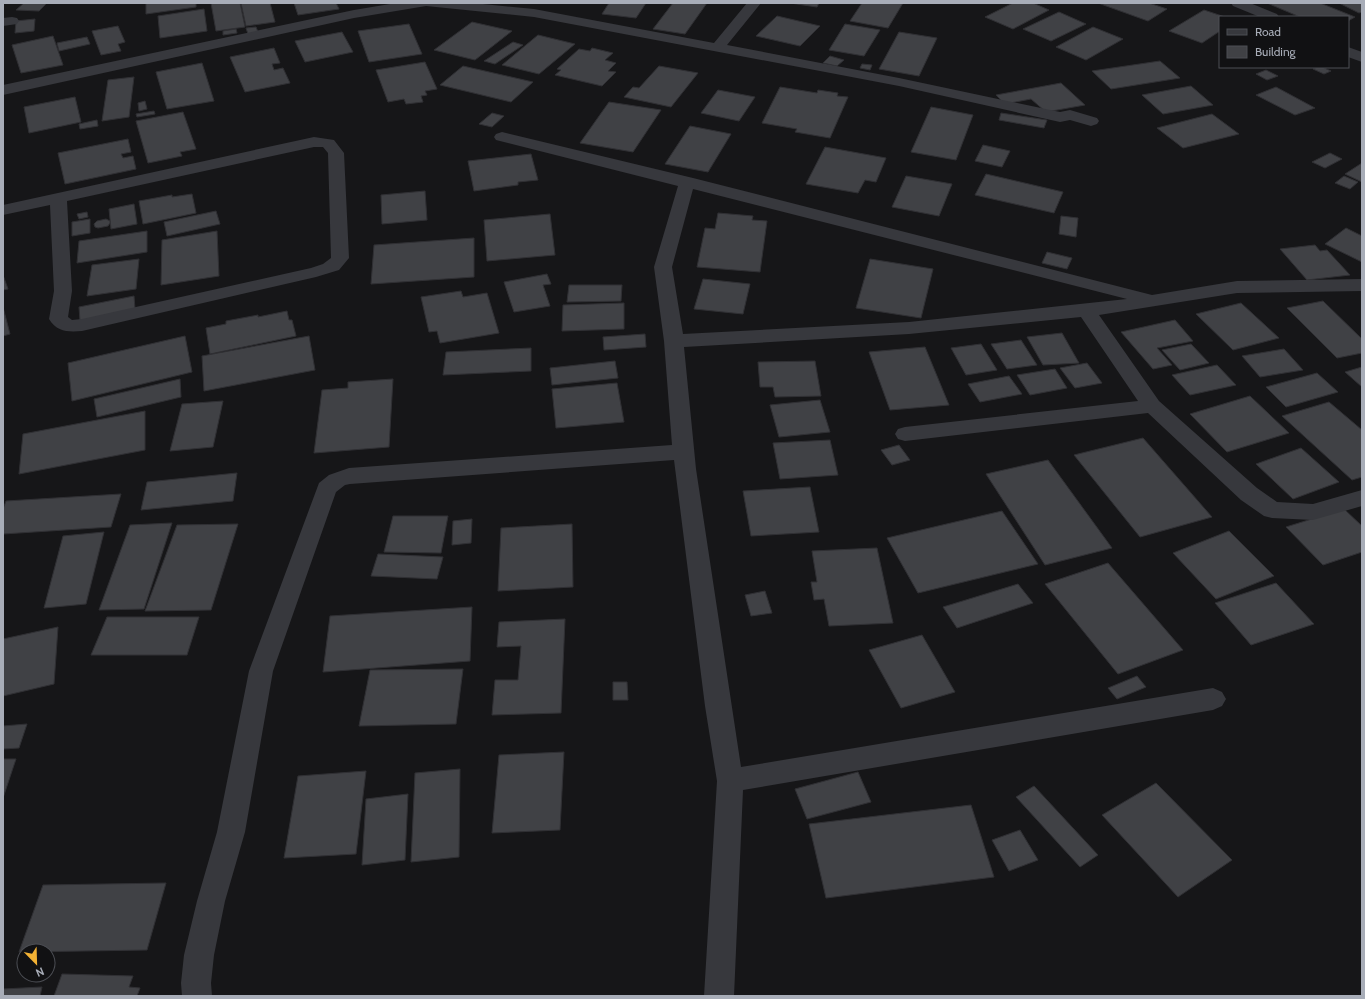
<svg xmlns="http://www.w3.org/2000/svg" width="1365" height="999" font-family="Cabin,sans-serif">
<style>
.building{fill:#404145;stroke:#303034}
.lines{fill:none;stroke-linecap:round;stroke-linejoin:round}
.street{fill:#37383d;fill-rule:evenodd}
</style>
<rect width="100%" height="100%" fill="#161618"/>
<!-- building -->
<g class="building">
<polygon points="24,3 47,3 39,11 16,10"/>
<polygon points="146,3 196,3 196,7 146,14"/>
<polygon points="211,3 240,3 245,27 216,31"/>
<polygon points="241,3 270,3 275,22 246,26"/>
<polygon points="294,3 336,3 339,9 298,15"/>
<polygon points="609,3 646,3 636,18 602,14"/>
<polygon points="673,3 707,3 685,34 653,29"/>
<polygon points="790,3 819,3 817,7"/>
<polygon points="862,3 903,3 888,28 850,21"/>
<polygon points="1013,3 1033,3 1049,10 1013,29 985,17"/>
<polygon points="1098,3 1149,3 1167,9 1148,21"/>
<polygon points="1267,3 1320,3 1355,17 1348,21 1348,17 1300,17"/>
<polygon points="1339,3 1362,3 1362,12 1359,13"/>
<polygon points="204,9 207,31 160,38 158,16"/>
<polygon points="1204,10 1225,17 1220,17 1220,31 1202,43 1169,31"/>
<polygon points="1059,12 1086,24 1051,41 1023,29"/>
<polygon points="777,16 820,26 800,46 756,36"/>
<polygon points="35,19 34,31 15,33 16,21"/>
<polygon points="472,22 512,31 475,60 434,50"/>
<polygon points="409,24 422,54 369,62 358,31"/>
<polygon points="845,24 880,30 864,56 829,50"/>
<polygon points="118,26 125,42 118,44 121,51 101,55 92,31"/>
<polygon points="256,27 258,32 248,34 246,28"/>
<polygon points="1093,27 1123,39 1086,60 1056,47"/>
<polygon points="236,29 237,33 223,35 223,31"/>
<polygon points="342,32 353,52 305,62 295,41"/>
<polygon points="899,32 937,38 919,76 879,69"/>
<polygon points="538,35 575,44 539,74 502,65"/>
<polygon points="53,36 63,65 21,73 12,45"/>
<polygon points="87,37 90,44 59,51 57,43"/>
<polygon points="513,42 523,45 495,64 484,61"/>
<polygon points="274,48 280,63 272,64 274,70 283,68 290,83 245,92 230,57"/>
<polygon points="592,48 613,53 605,60 616,63 608,71 616,72 602,86 555,75 561,70 557,69 579,49 590,51"/>
<polygon points="830,56 844,60 837,66 823,63"/>
<polygon points="1160,61 1180,78 1111,89 1092,71"/>
<polygon points="425,62 437,89 425,91 427,95 421,96 423,102 406,104 404,99 388,102 376,70"/>
<polygon points="202,63 214,101 167,109 156,72"/>
<polygon points="862,64 872,65 870,70 860,68"/>
<polygon points="463,66 533,82 511,102 440,85"/>
<polygon points="659,66 698,73 671,107 624,97 633,87 639,88"/>
<polygon points="1318,67 1322,67 1331,71 1324,74 1313,69"/>
<polygon points="1266,70 1278,76 1267,80 1256,74"/>
<polygon points="134,77 129,117 102,121 108,80"/>
<polygon points="1061,83 1085,105 1046,112 1031,99 1005,104 996,95"/>
<polygon points="1191,86 1213,105 1163,114 1142,95"/>
<polygon points="780,87 817,93 818,90 838,93 837,96 848,97 830,138 795,132 797,129 762,123"/>
<polygon points="1276,87 1315,108 1295,115 1256,95"/>
<polygon points="718,90 755,97 739,121 701,113"/>
<polygon points="75,97 81,122 29,133 24,107"/>
<polygon points="145,101 147,109 139,111 138,103"/>
<polygon points="609,102 661,110 633,152 580,143"/>
<polygon points="931,107 973,115 956,160 911,152"/>
<polygon points="154,111 155,114 137,117 136,114"/>
<polygon points="183,112 196,149 180,152 182,156 148,163 136,121"/>
<polygon points="492,113 504,116 492,127 479,124"/>
<polygon points="1001,113 1047,120 1044,128 999,120"/>
<polygon points="1212,114 1239,134 1183,148 1157,128"/>
<polygon points="97,120 98,126 80,129 79,124"/>
<polygon points="690,126 731,134 708,172 665,164"/>
<polygon points="128,139 131,152 121,154 123,158 133,156 136,169 65,184 58,153"/>
<polygon points="983,145 1010,151 1002,167 975,161"/>
<polygon points="825,147 886,158 876,182 865,180 858,193 806,184"/>
<polygon points="1330,153 1342,159 1325,168 1312,162"/>
<polygon points="531,154 538,180 518,182 518,185 474,191 468,161"/>
<polygon points="1362,163 1362,182 1345,174"/>
<polygon points="986,174 1063,192 1054,213 975,195"/>
<polygon points="906,176 952,184 939,216 892,207"/>
<polygon points="1344,176 1358,182 1350,189 1335,183"/>
<polygon points="425,191 427,220 382,224 381,195"/>
<polygon points="192,194 196,213 143,224 139,201 172,195 172,197"/>
<polygon points="134,204 137,224 111,229 109,209"/>
<polygon points="216,211 220,224 167,236 164,222"/>
<polygon points="87,212 88,217 79,219 77,214"/>
<polygon points="718,213 753,216 752,220 767,221 760,272 697,267 705,228 715,229"/>
<polygon points="550,214 555,255 487,261 484,220"/>
<polygon points="1061,216 1078,218 1076,237 1059,234"/>
<polygon points="90,219 90,233 72,236 72,222"/>
<polygon points="106,219 110,221 110,223 108,226 98,228 95,227 94,224 97,221"/>
<polygon points="1346,228 1362,236 1362,262 1325,244"/>
<polygon points="147,231 147,252 77,263 79,241"/>
<polygon points="217,231 219,276 161,285 162,240"/>
<polygon points="474,238 474,277 371,284 374,245"/>
<polygon points="1315,245 1320,251 1327,250 1350,275 1307,280 1280,249"/>
<polygon points="1047,252 1072,258 1067,269 1042,263"/>
<polygon points="139,259 136,289 87,296 92,265"/>
<polygon points="870,259 933,269 921,318 856,308"/>
<polygon points="547,274 551,284 543,285 550,306 514,312 504,282"/>
<polygon points="3,275 8,289 3,290"/>
<polygon points="703,279 750,284 743,314 694,309"/>
<polygon points="569,285 622,285 621,301 567,302"/>
<polygon points="461,291 463,297 487,293 499,333 440,343 437,331 429,332 421,297"/>
<polygon points="134,296 135,309 80,321 79,307"/>
<polygon points="1323,301 1362,339 1362,353 1337,358 1287,308"/>
<polygon points="624,303 624,329 562,331 563,305"/>
<polygon points="1241,303 1279,338 1233,350 1196,314"/>
<polygon points="3,307 10,334 3,336"/>
<polygon points="287,311 289,320 292,320 296,336 210,354 206,328 226,324 226,321 258,315 258,317"/>
<polygon points="1175,320 1193,341 1157,348 1172,365 1153,369 1121,332"/>
<polygon points="1062,333 1079,363 1043,365 1027,337"/>
<polygon points="645,334 646,347 604,350 603,337"/>
<polygon points="185,336 192,372 72,401 68,363"/>
<polygon points="309,336 315,370 204,391 202,356"/>
<polygon points="1021,340 1037,365 1007,369 991,344"/>
<polygon points="981,344 997,370 966,375 951,348"/>
<polygon points="1191,344 1209,363 1180,370 1162,350"/>
<polygon points="925,347 949,405 890,410 869,352"/>
<polygon points="531,348 531,371 443,375 446,352"/>
<polygon points="1284,349 1303,370 1260,377 1242,356"/>
<polygon points="615,361 618,378 552,385 550,368"/>
<polygon points="815,361 821,396 775,397 773,387 760,387 758,362"/>
<polygon points="1087,363 1102,383 1075,388 1060,368"/>
<polygon points="1217,365 1236,385 1190,395 1172,375"/>
<polygon points="1362,367 1362,387 1345,372"/>
<polygon points="1055,369 1067,388 1030,395 1017,375"/>
<polygon points="1317,373 1338,392 1286,407 1266,387"/>
<polygon points="1009,376 1022,394 980,402 968,384"/>
<polygon points="180,379 181,397 97,417 94,399"/>
<polygon points="393,379 389,447 314,453 322,390 348,388 348,382"/>
<polygon points="617,383 624,422 556,428 552,389"/>
<polygon points="1250,396 1289,433 1227,452 1190,414"/>
<polygon points="820,400 830,432 779,437 770,405"/>
<polygon points="223,401 213,447 170,451 182,404"/>
<polygon points="1329,402 1362,430 1362,477 1352,480 1282,416"/>
<polygon points="145,411 145,450 19,474 23,434"/>
<polygon points="1143,438 1212,517 1140,537 1074,455"/>
<polygon points="830,440 838,475 780,479 773,443"/>
<polygon points="899,445 910,460 892,465 881,450"/>
<polygon points="1301,448 1339,482 1293,499 1256,464"/>
<polygon points="1048,460 1112,548 1045,565 986,474"/>
<polygon points="237,473 233,501 141,510 147,482"/>
<polygon points="810,487 819,532 751,536 743,491"/>
<polygon points="121,494 111,527 3,534 3,509 6,501"/>
<polygon points="1344,509 1362,526 1362,552 1323,565 1286,527"/>
<polygon points="1002,511 1038,564 918,593 887,538"/>
<polygon points="393,516 448,516 441,553 384,552"/>
<polygon points="472,519 471,543 452,545 453,521"/>
<polygon points="172,523 144,609 99,610 130,525"/>
<polygon points="238,524 211,610 145,611 177,525"/>
<polygon points="572,524 573,587 498,591 501,528"/>
<polygon points="1229,531 1274,576 1216,599 1173,553"/>
<polygon points="104,532 86,604 44,608 63,536"/>
<polygon points="877,548 893,623 829,626 824,599 814,600 811,582 817,582 812,551"/>
<polygon points="378,554 443,557 437,579 371,576"/>
<polygon points="1108,563 1183,650 1118,674 1045,584"/>
<polygon points="1276,583 1314,624 1251,645 1215,603"/>
<polygon points="1018,584 1033,603 957,628 943,607"/>
<polygon points="765,591 772,613 751,616 745,595"/>
<polygon points="472,607 470,661 323,672 330,616"/>
<polygon points="107,617 199,617 187,655 91,655"/>
<polygon points="565,619 561,713 492,715 495,680 518,680 521,646 497,647 499,622"/>
<polygon points="58,627 54,684 3,696 3,639"/>
<polygon points="922,635 955,692 901,708 869,650"/>
<polygon points="463,669 456,724 359,726 370,670"/>
<polygon points="1137,676 1146,687 1117,699 1108,688"/>
<polygon points="613,682 627,682 628,700 613,700"/>
<polygon points="27,724 19,748 3,749 3,726"/>
<polygon points="564,752 560,830 492,833 499,755"/>
<polygon points="3,759 16,759 3,798"/>
<polygon points="460,769 459,857 411,862 415,773"/>
<polygon points="366,771 356,854 284,858 298,776"/>
<polygon points="858,772 871,802 807,819 795,789"/>
<polygon points="1156,783 1232,860 1178,897 1102,815"/>
<polygon points="1034,786 1098,855 1080,867 1016,797"/>
<polygon points="408,794 405,860 362,865 366,799"/>
<polygon points="971,805 994,877 826,898 809,824"/>
<polygon points="1020,830 1038,860 1009,871 992,840"/>
<polygon points="166,883 147,950 19,952 43,885"/>
<polygon points="62,974 133,976 129,987 140,988 137,996 54,996"/>
<polygon points="42,987 40,996 3,996 3,989"/>
</g>
<g class="lines">
<!-- street -->
<g class="street">
<polygon points="396,3 473,3 534,9 714,43 747,3 761,3 727,45 899,78 1060,112 1070,110 1097,118 1099,121 1097,124 1091,126 1070,120 1060,122 899,86 534,17 426,6 354,18 3,95 3,85 354,10"/>
<polygon points="1231,3 1250,3 1277,14 1279,17 1260,17 1233,6"/>
<polygon points="12,17 17,18 19,21 17,24 3,26 3,18"/>
<polygon points="1348,47 1362,52 1362,62 1348,57"/>
<path d="M502,132L693,178L1152,295L1237,281L1362,279V291L1237,293L1099,315L1159,401L1257,488L1277,502L1313,504L1362,490V506L1313,520L1272,518L1264,516L1241,500L1148,413L905,441L898,439L895,434L898,429L905,427L1138,401L1081,317L909,334L684,347L696,469L741,767L1213,688L1222,692L1226,699L1222,706L1213,710L743,790L734,996H704L717,781L705,706L674,460L350,484L345,485L336,492L273,671L245,832L225,901L214,955L211,983L212,996H182L181,983L184,955L197,901L217,832L249,671L319,483L329,475L349,468L672,445L664,341L654,267L678,186L496,140L494,137L496,134ZM693,189L1127,299L909,322L683,334L672,267Z"/>
<path d="M314,137L334,140L344,153L349,258L339,270L316,277L82,331C68,332 57,332 49,319L54,291L50,205L3,215V205ZM314,147H323L328,153L331,258L323,264L311,268L82,319L72,320L68,317L72,291L67,201Z"/>
</g>
</g>
<!-- border -->
<rect width="1365" height="999" fill="none" stroke="#a8adb8" stroke-width="8"/>
<!-- legend -->
<rect x="1219" y="16" width="130" height="52" fill="#111113" stroke="#4d4f55"/>
<rect x="1227" y="29" width="20" height="6" fill="#37383d" stroke="#4d4f55"/>
<text x="1255" y="36" font-size="12" fill="#a8adb8">Road</text>
<rect x="1227" y="46" width="20" height="12" fill="#404145" stroke="#4d4f55"/>
<text x="1255" y="56" font-size="12" fill="#a8adb8">Building</text>
<!-- north arrow -->
<g transform="translate(36 963) rotate(157)"><circle r="19" fill="#111113" stroke="#4d4f55"/>
<path d="M0-3L7 15L0 10L-7 15Z" fill="#f2b134"/>
<text y="-6" font-size="11" font-weight="bold" text-anchor="middle" fill="#a8adb8">N</text>
</g>
</svg>
